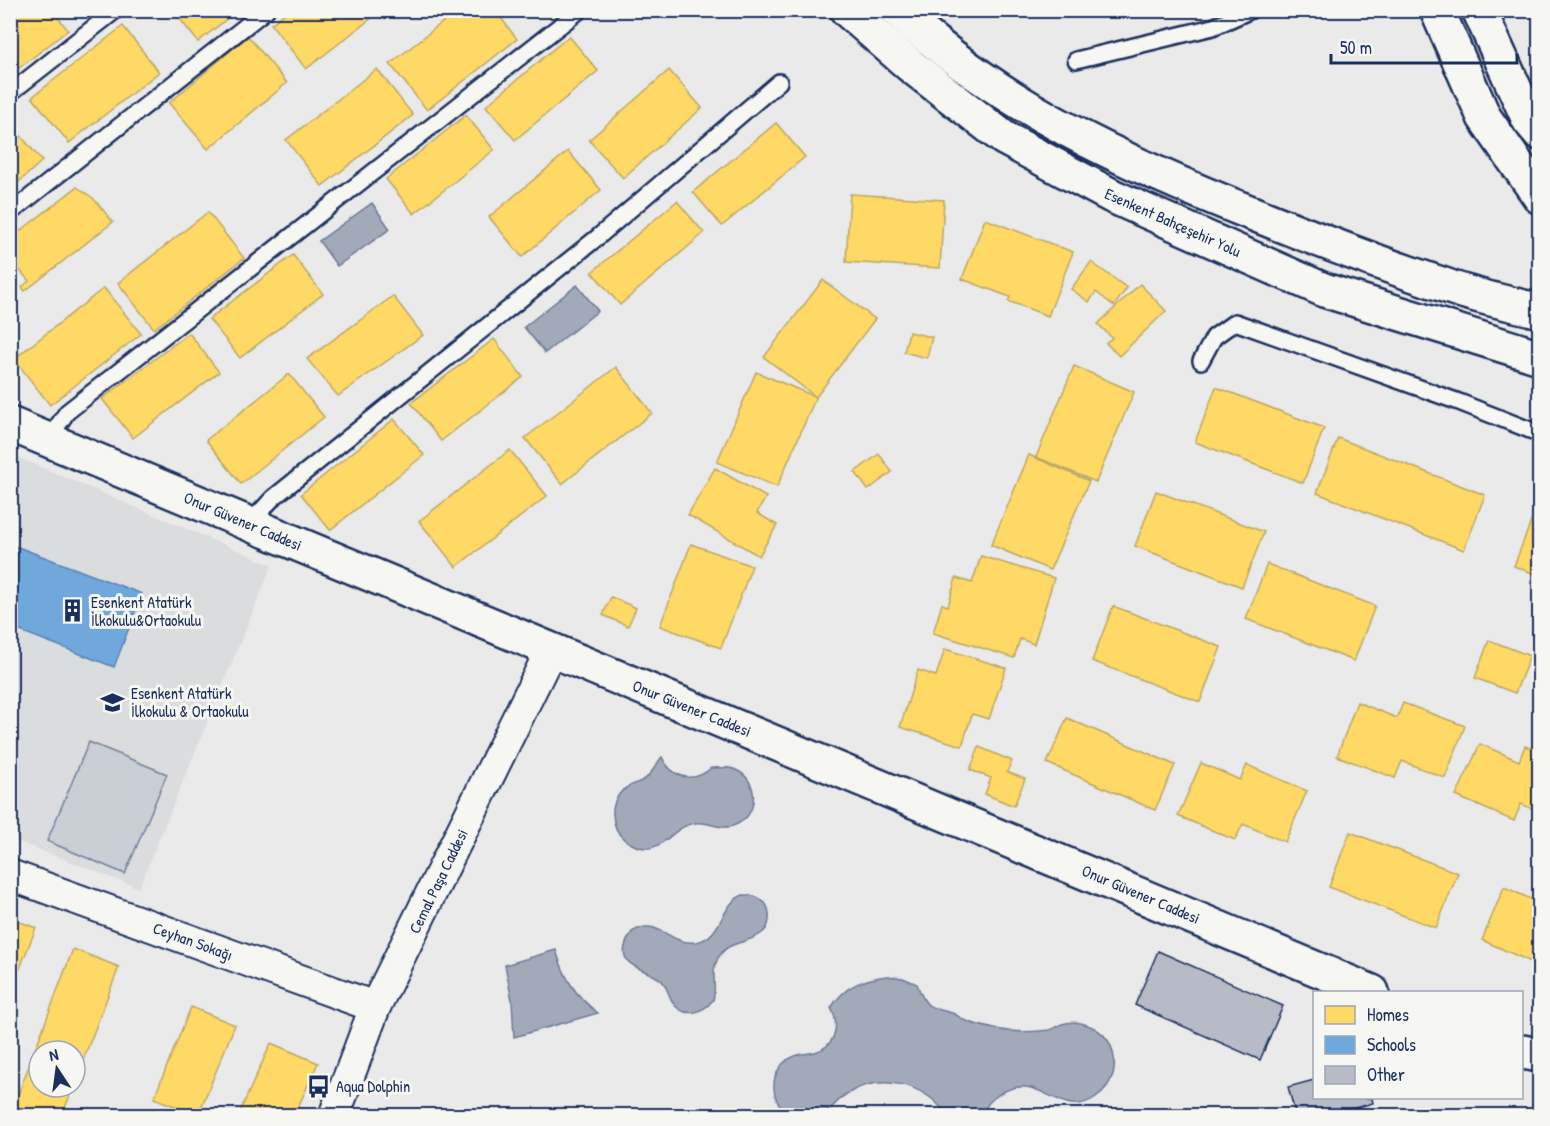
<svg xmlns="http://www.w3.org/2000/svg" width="1550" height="1126" font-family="'Patrick Hand',sans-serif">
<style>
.built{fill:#dadcde}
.green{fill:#caced5;stroke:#727e9a;stroke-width:1.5}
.water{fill:#a2aaba;stroke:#6c7995;stroke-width:1.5}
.homes{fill:#ffd966;stroke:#bba664;stroke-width:1.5}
.schools{fill:#6fa8dc;stroke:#5684b6;stroke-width:1.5}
.building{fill:#b6bbc6;stroke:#1b2f5e;stroke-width:1.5}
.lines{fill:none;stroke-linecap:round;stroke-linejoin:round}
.service-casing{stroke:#1b2f5e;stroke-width:20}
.minor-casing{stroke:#1b2f5e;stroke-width:34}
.tertiary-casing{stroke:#1b2f5e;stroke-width:38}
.secondary-casing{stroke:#1b2f5e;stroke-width:38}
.primary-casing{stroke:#1b2f5e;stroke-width:38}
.service{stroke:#f6f6f2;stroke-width:15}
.minor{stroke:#f6f6f2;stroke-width:30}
.tertiary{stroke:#f6f6f2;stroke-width:33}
.secondary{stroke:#f6f6f2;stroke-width:33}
.primary{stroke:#f6f6f2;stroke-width:33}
.labels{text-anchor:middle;stroke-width:6;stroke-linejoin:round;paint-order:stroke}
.street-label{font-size:16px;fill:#1b2f5e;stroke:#f6f6f2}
.poi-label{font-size:16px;fill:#1b2f5e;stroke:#f6f6f2;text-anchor:start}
</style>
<rect width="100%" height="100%" fill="#e9eae9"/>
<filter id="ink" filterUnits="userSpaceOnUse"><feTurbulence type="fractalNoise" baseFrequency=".0167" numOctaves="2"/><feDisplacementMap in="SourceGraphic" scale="12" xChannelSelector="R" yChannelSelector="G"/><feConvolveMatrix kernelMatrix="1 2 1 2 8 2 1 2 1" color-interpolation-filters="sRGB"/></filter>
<g filter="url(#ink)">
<!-- built -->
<polygon class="built" points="10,454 272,565 139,888 11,839"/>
<!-- green -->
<polygon class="green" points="89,742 167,774 125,874 47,841"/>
<!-- water -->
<g class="water">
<polygon points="372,203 390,229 337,266 319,241"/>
<polygon points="577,285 598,311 545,353 524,327"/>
<path d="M662,757C672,778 693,784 711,768C720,768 729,766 738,771C758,781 759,812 739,823C723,833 711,821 695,823C669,826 662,861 630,843C622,839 616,831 614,822C612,813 613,803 618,796C625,785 635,785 645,779C652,774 656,764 662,757Z"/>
<path d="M743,895C752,895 759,896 765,903C771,911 771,927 762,933C747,945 729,939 718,958C710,972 717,986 713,1000C702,1014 682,1019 672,1001C668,994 667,986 661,980C646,967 608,968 632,932C658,915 669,946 696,942C723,937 720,904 743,895Z"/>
<path d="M556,950C564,977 575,996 598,1013L514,1037L512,1000L505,965Z"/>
<path d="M887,976L903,978L917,984C926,1009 929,1007 952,1013C956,1014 960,1018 964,1020C977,1026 994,1029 1008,1031C1021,1032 1036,1032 1049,1030C1054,1029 1057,1026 1062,1024C1078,1019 1097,1026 1107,1039C1114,1049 1116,1063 1113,1074C1108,1092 1086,1109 1067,1103C1042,1095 1027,1076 998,1095C990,1101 985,1105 983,1115H947C924,1083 880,1072 845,1095C837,1100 830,1113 821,1115C807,1119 788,1117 779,1104C774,1096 773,1086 775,1077C778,1069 784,1060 793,1057C799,1053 808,1054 815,1052C836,1046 840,1025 831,1008C844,986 863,979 887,976Z"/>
</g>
<!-- homes -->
<g class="homes">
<polygon points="10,10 52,10 68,30 10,75"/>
<polygon points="173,10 238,10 198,42"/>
<polygon points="289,10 382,10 306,69 271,24"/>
<polygon points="458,10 495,10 517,39 427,110 390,64"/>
<polygon points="123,26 159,72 69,143 32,97"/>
<polygon points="248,36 287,83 208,149 169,103"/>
<polygon points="569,36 598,71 515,140 486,106"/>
<polygon points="377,69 413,115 322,186 286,140"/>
<polygon points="669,70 702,108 623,178 589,140"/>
<polygon points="466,115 494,150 414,214 386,179"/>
<polygon points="10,123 42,161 10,190"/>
<polygon points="776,123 805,157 722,226 693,192"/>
<polygon points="568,151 601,190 522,257 489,217"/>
<polygon points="77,187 93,198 113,222 25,291 22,287 29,281 10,259 10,239"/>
<polygon points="850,194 944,200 940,268 846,262"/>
<polygon points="677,201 704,233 620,305 592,272"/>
<polygon points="208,212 244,258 154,329 118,283"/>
<polygon points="985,219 1073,252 1048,316 1008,301 1010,297 962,279"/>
<polygon points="293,255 323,294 240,358 209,319"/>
<polygon points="1091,262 1127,288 1114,306 1096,292 1089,302 1071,289"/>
<polygon points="823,280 875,319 816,397 764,357"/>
<polygon points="1140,284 1166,311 1119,356 1106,343 1112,338 1098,324"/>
<polygon points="104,288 141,334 50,405 14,359"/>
<polygon points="393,296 423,335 338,396 307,359"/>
<polygon points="909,332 932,337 927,358 904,352"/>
<polygon points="189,333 219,372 133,438 102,399"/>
<polygon points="494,339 523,377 441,441 411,403"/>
<polygon points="1074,366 1134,392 1096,482 1036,457"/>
<polygon points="616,367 652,413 562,484 525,438"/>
<polygon points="756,372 816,397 777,487 717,462"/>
<polygon points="289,374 324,417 241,484 206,440"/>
<polygon points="1216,387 1324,428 1303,483 1195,442"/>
<polygon points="394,419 424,455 330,530 301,494"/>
<polygon points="1338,438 1485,495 1464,550 1317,493"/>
<polygon points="510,450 547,496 456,567 419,521"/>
<polygon points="879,454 892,472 868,490 855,472"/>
<polygon points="1029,455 1089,481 1050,570 991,545"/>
<polygon points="715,468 766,497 757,513 777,525 759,556 688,515"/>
<polygon points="1156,491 1264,532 1242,587 1135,546"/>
<polygon points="1535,511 1540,513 1540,576 1514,566"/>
<polygon points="691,544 752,566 721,648 660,626"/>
<polygon points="981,556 1054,578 1034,644 1020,639 1014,658 933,633 942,604 948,606 956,578 972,583"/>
<polygon points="1267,564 1375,606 1354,661 1246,619"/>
<polygon points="611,597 636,608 628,626 603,615"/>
<polygon points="1113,606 1221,647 1200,702 1092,661"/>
<polygon points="1489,640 1530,656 1515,693 1475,678"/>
<polygon points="945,649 1006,668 989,719 972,714 962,746 900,727 918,670 936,676"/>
<polygon points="1357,702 1397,718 1403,703 1465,726 1445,778 1402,761 1395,778 1337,756"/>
<polygon points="1067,718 1175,765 1155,810 1047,763"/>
<polygon points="1480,744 1519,761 1525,746 1540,752 1540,812 1521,804 1514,821 1456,796"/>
<polygon points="979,747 1012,761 1007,772 1025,779 1014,806 985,794 991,778 970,770"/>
<polygon points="1201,763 1240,780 1247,765 1307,791 1285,842 1243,824 1235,840 1178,816"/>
<polygon points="1350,832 1458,873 1436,928 1329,887"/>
<polygon points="1504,887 1540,903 1540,966 1482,940"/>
<polygon points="10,918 36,928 10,993"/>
<polygon points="73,949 119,967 75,1081 75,1051 39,1051 39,1087 73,1087 62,1116 10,1116"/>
<polygon points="191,1007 235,1025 198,1115 154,1098"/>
<polygon points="271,1043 318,1063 294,1116 238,1116"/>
</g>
<!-- schools -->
<polygon class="schools" points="10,544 142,594 114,667 10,627"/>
<!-- building -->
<g class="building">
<polygon points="1158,951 1283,1006 1260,1060 1135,1005"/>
<polygon points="1314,1080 1314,1098 1372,1098 1373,1103 1327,1116 1296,1116 1288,1087"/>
</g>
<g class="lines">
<defs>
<g id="service">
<polyline points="1076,60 1213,27 1251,10"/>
<polyline points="10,93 116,10"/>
<polyline points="10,213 266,10"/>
<polyline points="1201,361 1214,337 1235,322 1459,402 1540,434"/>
<polyline points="48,440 67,412 580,10"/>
<polyline points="249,524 273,498 598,237 779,82"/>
</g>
<g id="minor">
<polyline points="10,875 375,1007"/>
<polyline points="334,1116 375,1007 551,650"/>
</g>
<g id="tertiary">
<path d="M10,424C464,615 920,800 1372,992"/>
<polyline points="1522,1052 1540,1055"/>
</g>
<g id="secondary">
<polyline points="1437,10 1484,117 1540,197"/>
<polyline points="1479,10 1529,120 1540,133"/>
</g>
<g id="primary">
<polyline points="847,10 911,66 1004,138 1112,196 1324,290 1540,357"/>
<path d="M897,10C1001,107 1129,165 1259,216C1321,241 1384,265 1447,286C1477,297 1509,303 1540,311"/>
</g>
</defs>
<!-- service casing -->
<use href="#service" class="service-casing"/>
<!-- minor casing -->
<use href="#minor" class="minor-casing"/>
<!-- tertiary casing -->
<use href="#tertiary" class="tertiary-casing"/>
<!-- secondary casing -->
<use href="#secondary" class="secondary-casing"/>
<!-- primary casing -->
<use href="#primary" class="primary-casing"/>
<!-- service -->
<use href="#service" class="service"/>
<!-- minor -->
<use href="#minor" class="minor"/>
<!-- tertiary -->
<use href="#tertiary" class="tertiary"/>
<!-- secondary -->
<use href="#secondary" class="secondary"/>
<!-- primary -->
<use href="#primary" class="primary"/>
</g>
</g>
<!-- icons -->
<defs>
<symbol id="building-bare" viewBox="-9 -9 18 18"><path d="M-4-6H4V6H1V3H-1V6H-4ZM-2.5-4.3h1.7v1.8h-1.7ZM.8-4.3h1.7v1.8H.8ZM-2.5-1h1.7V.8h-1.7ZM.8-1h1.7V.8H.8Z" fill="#1b2f5e" stroke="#f6f6f2" stroke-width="2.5" paint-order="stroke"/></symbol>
<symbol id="school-bare" viewBox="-9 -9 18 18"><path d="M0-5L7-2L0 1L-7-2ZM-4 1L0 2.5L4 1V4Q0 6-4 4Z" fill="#1b2f5e" stroke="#f6f6f2" stroke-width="2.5" paint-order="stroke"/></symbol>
<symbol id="bus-bare" viewBox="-9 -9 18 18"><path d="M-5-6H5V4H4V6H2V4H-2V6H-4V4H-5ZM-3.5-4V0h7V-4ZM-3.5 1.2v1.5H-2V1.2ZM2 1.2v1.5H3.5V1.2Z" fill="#1b2f5e" stroke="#f6f6f2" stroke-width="2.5" paint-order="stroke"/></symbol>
</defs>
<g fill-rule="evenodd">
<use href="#building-bare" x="56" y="594" width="33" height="33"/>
<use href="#school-bare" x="96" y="686" width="33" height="33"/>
<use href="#bus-bare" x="302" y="1070" width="33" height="33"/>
</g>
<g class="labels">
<!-- street labels -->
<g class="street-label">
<text transform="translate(1173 222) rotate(24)" y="6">Esenkent Bahçeşehir Yolu</text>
<text transform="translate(243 521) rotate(23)" y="6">Onur Güvener Caddesi</text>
<text transform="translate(692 708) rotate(22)" y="6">Onur Güvener Caddesi</text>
<text transform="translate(438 881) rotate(-64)" y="6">Cemal Paşa Caddesi</text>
<text transform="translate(1141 894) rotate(23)" y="6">Onur Güvener Caddesi</text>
<text transform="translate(193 941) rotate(20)" y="6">Ceyhan Sokağı</text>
</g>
<!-- poi labels -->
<g class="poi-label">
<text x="91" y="608">Esenkent Atatürk<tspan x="91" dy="18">İlkokulu&amp;Ortaokulu</tspan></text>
<text x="131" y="699">Esenkent Atatürk<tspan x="131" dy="18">İlkokulu &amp; Ortaokulu</tspan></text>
<text x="336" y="1092">Aqua Dolphin</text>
</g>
</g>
<!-- margin -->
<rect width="1550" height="1126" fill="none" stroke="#f6f6f2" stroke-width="36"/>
<rect x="18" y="18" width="1514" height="1090" fill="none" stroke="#1b2f5e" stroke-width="2" filter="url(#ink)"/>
<!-- legend -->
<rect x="1313" y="991" width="210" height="108" fill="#f6f6f2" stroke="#9ea6b7" stroke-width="1.5"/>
<rect x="1325" y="1006" width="30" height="18" fill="#ffd966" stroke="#9ea6b7" stroke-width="1.5"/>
<text x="1367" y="1021" font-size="18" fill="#1b2f5e">Homes</text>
<rect x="1325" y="1036" width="30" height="18" fill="#6fa8dc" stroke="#9ea6b7" stroke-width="1.5"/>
<text x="1367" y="1051" font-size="18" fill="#1b2f5e">Schools</text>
<rect x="1325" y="1066" width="30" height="18" fill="#b6bbc6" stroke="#9ea6b7" stroke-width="1.5"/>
<text x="1367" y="1081" font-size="18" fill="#1b2f5e">Other</text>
<!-- north arrow -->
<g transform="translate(57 1069) rotate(347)"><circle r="28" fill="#f6f6f2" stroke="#9ea6b7" stroke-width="1.5"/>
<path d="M0-4.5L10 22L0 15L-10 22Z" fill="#1b2f5e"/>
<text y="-9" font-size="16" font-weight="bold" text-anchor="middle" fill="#1b2f5e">N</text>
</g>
<!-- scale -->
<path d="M1331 54v9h186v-9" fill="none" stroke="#1b2f5e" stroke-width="3"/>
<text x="1340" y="54" font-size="18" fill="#1b2f5e" stroke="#f6f6f2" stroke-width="4.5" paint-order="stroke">50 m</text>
</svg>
